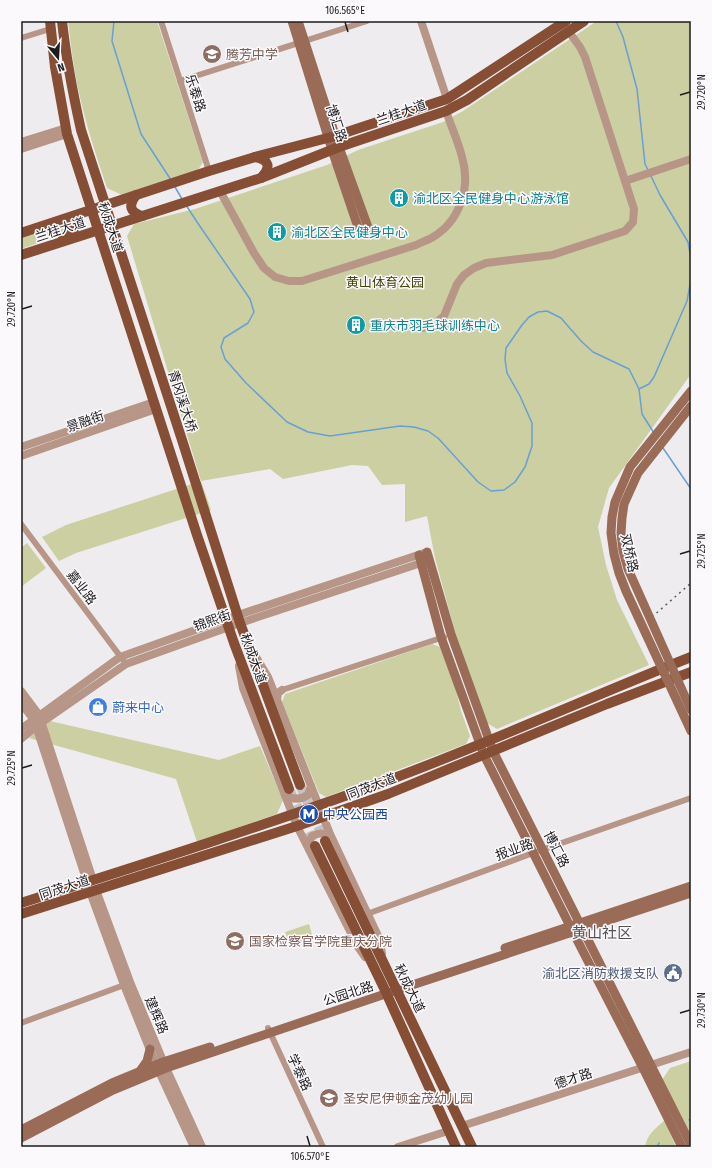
<svg xmlns="http://www.w3.org/2000/svg" width="712" height="1168" font-family="'Fira Sans Condensed','Noto Sans SC',sans-serif">
<style>
.green{fill:#cbcfa1}
.lines{fill:none;stroke-linecap:round;stroke-linejoin:round}
.stream{stroke:#6a9fd5;stroke-width:1.5}
.primary-tunnel{stroke:#c5c2c5;stroke-width:10;stroke-dasharray:10 5;stroke-linecap:butt}
.minor{stroke:#b79688;stroke-width:6}
.tertiary{stroke:#b79688;stroke-width:8}
.secondary{stroke:#9a6c58;stroke-width:9}
.primary{stroke:#854e35;stroke-width:10}
.rail{stroke:#5b5a5b;stroke-width:1.5;stroke-dasharray:2 4;stroke-linecap:butt}
.secondary-bridge{stroke:#9a6c58;stroke-width:9}
.ticks{fill:none;stroke:#1d1c1d;stroke-width:1.5}
.labels{text-anchor:middle;stroke-width:3;stroke-linejoin:round;paint-order:stroke}
.education-label{font-size:13px;fill:#785e54;stroke:#fcf9fc;text-anchor:start}
.street-label{font-size:13px;fill:#1d1c1d;stroke:#fcf9fc}
.culture-label{font-size:13px;fill:#0d838f;stroke:#fcf9fc;text-anchor:start}
.park-label{font-size:13px;fill:#42450a;stroke:#fcf9fc}
.shop-label{font-size:13px;fill:#366cbe;stroke:#fcf9fc;text-anchor:start}
.transit-label{font-size:13px;fill:#164399;stroke:#fcf9fc;text-anchor:start}
.service-label{font-size:13px;fill:#4e5e75;stroke:#fcf9fc;text-anchor:end}
.quarter-label{font-size:15px;fill:#545154;stroke:#fcf9fc}
.neatline{fill:none;stroke:#1d1c1d;stroke-width:1.5}
.ticks-label{font-size:10px;text-anchor:middle;fill:#1d1c1d}
</style>
<rect width="100%" height="100%" fill="#efecef"/>
<!-- green -->
<g class="green">
<path d="M68,21H157L203,162L198,170L122,195L107,188C97,158 87,128 80,97C74,72 71,46 68,21Z"/>
<polygon points="597,21 691,21 691,374 609,488 598,527 606,565 617,600 649,665 497,729 487,723 455,632 435,558 427,516 405,522 405,484 382,485 368,466 352,465 283,479 270,469 201,481 211,510 76,553 59,561 42,537 66,525 201,481 127,236 134,224 195,209 327,165 358,150 443,122 463,111"/>
<polygon points="59,225 64,226 68,229 68,231 64,234 21,249 21,238"/>
<polygon points="27,543 46,568 21,587 21,548"/>
<polygon points="432,644 440,647 455,686 461,711 470,736 466,744 326,797 319,793 282,702 285,694"/>
<polygon points="50,721 219,760 260,746 283,800 277,814 197,842 176,779 29,738"/>
<polygon points="309,924 313,938 290,946 285,932"/>
<polygon points="691,1061 691,1134 690,1135 662,1080 670,1068"/>
<path d="M665,1120L676,1147H645C647,1134 656,1128 665,1120Z"/>
</g>
<g class="lines">
<!-- stream -->
<g class="stream">
<polyline points="114,21 112,41 141,134 171,180"/>
<polyline points="616,21 623,37 637,89 645,164 648,170"/>
<polyline points="651,176 660,195 688,242 691,259"/>
<polyline points="175,187 182,199"/>
<polyline points="186,205 197,222 250,299 254,312 248,323 224,338 221,347 225,359 246,383 287,422 308,432 330,436 400,426 414,427 428,431 438,438 478,482 491,491 504,490 515,482 525,467 532,446 532,423 520,396 507,373 505,359 506,348 522,325 529,317 538,312 547,311 561,318 581,341 593,352 629,369 639,389 642,414 654,433"/>
<polyline points="639,389 649,384 654,377 687,301 691,279"/>
<polyline points="663,448 691,489"/>
<polyline points="689,1120 691,1119"/>
<polyline points="657,1147 659,1143"/>
</g>
<!-- primary-tunnel -->
<g class="primary-tunnel">
<polyline points="300,785 325,841"/>
<polyline points="290,791 315,846"/>
</g>
<!-- minor -->
<g class="minor">
<polyline points="161,21 209,171"/>
<polyline points="21,38 50,29"/>
<polyline points="180,81 367,21"/>
<polyline points="21,524 123,660"/>
<polyline points="282,690 444,637"/>
<polyline points="367,914 533,853 691,798"/>
<polyline points="21,1023 127,984"/>
<polyline points="268,1028 323,1147"/>
</g>
<!-- tertiary -->
<g class="tertiary">
<polyline points="421,21 447,99"/>
<polyline points="21,142 66,128"/>
<polyline points="21,149 67,134"/>
<polyline points="625,181 691,159"/>
<path d="M220,191L254,253L264,268L275,277L289,281H302L416,245C422,242 428,240 433,237C460,221 471,187 462,157C458,141 451,126 446,111"/>
<polyline points="422,328 435,324 444,316 457,284 464,275 474,268 486,263 552,255 625,231 633,222 634,209 585,57 580,47 569,32"/>
<polyline points="21,447 154,402"/>
<polyline points="21,456 156,409"/>
<polyline points="256,657 268,677 330,834 379,938 382,953"/>
<polyline points="239,666 243,688 297,826 358,947 365,957"/>
<polyline points="21,691 39,715 93,880"/>
<polyline points="277,700 278,693 282,690"/>
<polyline points="21,703 34,720 87,882"/>
<polyline points="21,729 120,657 226,619 424,553"/>
<polyline points="21,739 41,723 126,664 240,623 427,561"/>
<path d="M285,795C293,800 300,800 308,795L311,786"/>
<path d="M309,849V842L312,836C320,832 325,833 332,839"/>
<polyline points="96,890 130,982 166,1068 202,1147"/>
<polyline points="90,892 124,985 156,1065 194,1147"/>
<polyline points="462,1126 691,1052"/>
<polyline points="398,1147 448,1131"/>
</g>
<!-- secondary -->
<g class="secondary">
<polyline points="292,21 332,150 360,233"/>
<polyline points="298,21 339,147 369,230"/>
<polyline points="427,552 451,634 493,751 691,1145"/>
<polyline points="419,555 441,637 484,755 573,932 643,1068 682,1147"/>
<polyline points="505,948 691,886"/>
<polyline points="140,1071 147,1061 150,1049"/>
<polyline points="21,1130 112,1083 163,1062 210,1047"/>
<polyline points="21,1138 113,1090 166,1068 397,990 691,893"/>
</g>
<!-- primary -->
<g class="primary">
<polyline points="50,21 55,67 67,134 197,535 234,643 289,789"/>
<path d="M62,21C66,58 73,94 81,130L182,440L240,623L300,785"/>
<path d="M255,157C270,160 271,167 261,178"/>
<path d="M136,195C128,206 130,212 142,216"/>
<polyline points="60,221 69,222 74,227 73,233 63,237"/>
<polyline points="21,233 209,171 255,157 335,136 447,99 566,21"/>
<polyline points="21,255 261,178 339,147 446,111 467,100 584,21"/>
<polyline points="325,841 472,1147"/>
<polyline points="315,846 384,988 456,1147"/>
<path d="M21,903C144,864 267,825 389,780C491,742 590,697 691,657"/>
<polyline points="21,914 297,826 388,794 607,704 691,672"/>
</g>
<!-- rail -->
<polyline class="rail" points="652,617 691,583"/>
<!-- secondary-bridge -->
<g class="secondary-bridge">
<polyline points="691,391 630,467 615,502 612,517 611,533 614,554 619,573 626,591 691,731"/>
<polyline points="691,406 638,473 624,504 622,518 621,533 623,551 628,569 691,710"/>
</g>
</g>
<!-- ticks -->
<path class="ticks" d="M345,22L348,32M680,95L690,92M22,309L32,306M680,554L690,551M22,768L32,765M680,1013L690,1010M307,1136L310,1146"/>
<!-- icons -->
<defs>
<symbol id="school-disc" viewBox="-11 -11 22 22"><circle r="9.5" fill="#8d6e63" stroke="#fcf9fc"/><path d="M0-5L7-2L0 1L-7-2ZM-4 1L0 2.5L4 1V4Q0 6-4 4Z" fill="#fff"/></symbol>
<symbol id="building-disc" viewBox="-11 -11 22 22"><circle r="9.5" fill="#0f9aa8" stroke="#fcf9fc"/><path d="M-4-6H4V6H1V3H-1V6H-4ZM-2.5-4.3h1.7v1.8h-1.7ZM.8-4.3h1.7v1.8H.8ZM-2.5-1h1.7V.8h-1.7ZM.8-1h1.7V.8H.8Z" fill="#fff"/></symbol>
<symbol id="shop-disc" viewBox="-11 -11 22 22"><circle r="9.5" fill="#3f7fe0" stroke="#fcf9fc"/><path d="M-5-2.5h2.3a2.7 3.5 0 0 1 5.4 0H5L5.5 6h-11ZM-1.5-2.5h3a1.5 2.3 0 0 0-3 0Z" fill="#fff"/></symbol>
<symbol id="metro-disc" viewBox="-11 -11 22 22"><circle r="9.5" fill="#1a4fb4" stroke="#fcf9fc"/><path d="M-5.5 5V-5H-3L0 0L3-5H5.5V5H3V-.5L0 4L-3-.5V5Z" fill="#fff"/></symbol>
<symbol id="university-disc" viewBox="-11 -11 22 22"><circle r="9.5" fill="#8d6e63" stroke="#fcf9fc"/><path d="M0-5L7-2L0 1L-7-2ZM-4 1L0 2.5L4 1V4Q0 6-4 4Z" fill="#fff"/></symbol>
<symbol id="civic-disc" viewBox="-11 -11 22 22"><circle r="9.5" fill="#5c6f8a" stroke="#fcf9fc"/><path d="M-.6-6.5H3V-4.5H.6V-3L4-1V1h2V6H-6V1h2V-1L-.6-3ZM-1.2 2.5V6h2.4V2.5Z" fill="#fff"/></symbol>
</defs>
<g fill-rule="evenodd">
<use href="#school-disc" x="201" y="43" width="22" height="22"/>
<use href="#building-disc" x="388" y="187" width="22" height="22"/>
<use href="#building-disc" x="266" y="221" width="22" height="22"/>
<use href="#building-disc" x="345" y="314" width="22" height="22"/>
<use href="#shop-disc" x="87" y="696" width="22" height="22"/>
<use href="#metro-disc" x="298" y="803" width="22" height="22"/>
<use href="#university-disc" x="224" y="930" width="22" height="22"/>
<use href="#civic-disc" x="662" y="962" width="22" height="22"/>
<use href="#school-disc" x="318" y="1087" width="22" height="22"/>
</g>
<g class="labels">
<!-- education labels -->
<g class="education-label">
<text x="226" y="59">腾芳中学</text>
<text x="249" y="946">国家检察官学院重庆分院</text>
<text x="343" y="1103">圣安尼伊顿金茂幼儿园</text>
</g>
<!-- street labels -->
<g class="street-label">
<text transform="translate(196 93) rotate(72)" y="5">乐泰路</text>
<text transform="translate(401 112) rotate(-19)" y="5">兰桂大道</text>
<text transform="translate(337 123) rotate(72)" y="5">博汇路</text>
<text transform="translate(111 227) rotate(72)" y="5">秋成大道</text>
<text transform="translate(60 229) rotate(-18)" y="5">兰桂大道</text>
<text transform="translate(183 401) rotate(72)" y="5">青冈溪大桥</text>
<text transform="translate(85 421) rotate(-19)" y="5">景融街</text>
<text transform="translate(630 553) rotate(77)" y="5">双桥路</text>
<text transform="translate(82 587) rotate(53)" y="5">嘉业路</text>
<text transform="translate(212 620) rotate(-20)" y="5">锦熙街</text>
<text transform="translate(254 658) rotate(70)" y="5">秋成大道</text>
<text transform="translate(371 786) rotate(-21)" y="5">同茂大道</text>
<text transform="translate(514 849) rotate(-20)" y="5">报业路</text>
<text transform="translate(557 849) rotate(63)" y="5">博汇路</text>
<text transform="translate(64 887) rotate(-18)" y="5">同茂大道</text>
<text transform="translate(410 988) rotate(64)" y="5">秋成大道</text>
<text transform="translate(348 993) rotate(-18)" y="5">公园北路</text>
<text transform="translate(157 1015) rotate(67)" y="5">建辉路</text>
<text transform="translate(300 1072) rotate(65)" y="5">学泰路</text>
<text transform="translate(573 1078) rotate(-18)" y="5">德才路</text>
</g>
<!-- culture labels -->
<g class="culture-label">
<text x="413" y="203">渝北区全民健身中心游泳馆</text>
<text x="291" y="237">渝北区全民健身中心</text>
<text x="370" y="330">重庆市羽毛球训练中心</text>
</g>
<!-- park labels -->
<g class="park-label">
<text x="385" y="287">黄山体育公园</text>
</g>
<!-- shop labels -->
<g class="shop-label">
<text x="112" y="712">蔚来中心</text>
</g>
<!-- transit labels -->
<g class="transit-label">
<text x="323" y="819">中央公园西</text>
</g>
<!-- service labels -->
<g class="service-label">
<text x="659" y="978">渝北区消防救援支队</text>
</g>
<!-- quarter labels -->
<g class="quarter-label">
<text x="602" y="938">黄山社区</text>
</g>
</g>
<!-- border -->
<rect width="712" height="1168" fill="none" stroke="#fcf9fc" stroke-width="44"/>
<!-- north arrow -->
<g transform="translate(58 58) rotate(162)" stroke="#fcf9fc" stroke-width="3" paint-order="stroke">
<path d="M0-3L7 15L0 10L-7 15Z" fill="#1d1c1d"/>
<text y="-6" font-size="11" font-weight="bold" text-anchor="middle" fill="#1d1c1d">N</text>
</g>
<rect x="22" y="22" width="668" height="1124" class="neatline"/>
<g class="ticks-label">
<text x="345" y="14">106.565°E</text>
<text transform="translate(701 92) rotate(-90)" y="4">29.720°N</text>
<text transform="translate(11 309) rotate(-90)" y="4">29.720°N</text>
<text transform="translate(701 551) rotate(-90)" y="4">29.725°N</text>
<text transform="translate(11 768) rotate(-90)" y="4">29.725°N</text>
<text transform="translate(701 1010) rotate(-90)" y="4">29.730°N</text>
<text x="310" y="1160">106.570°E</text>
</g>
</svg>
